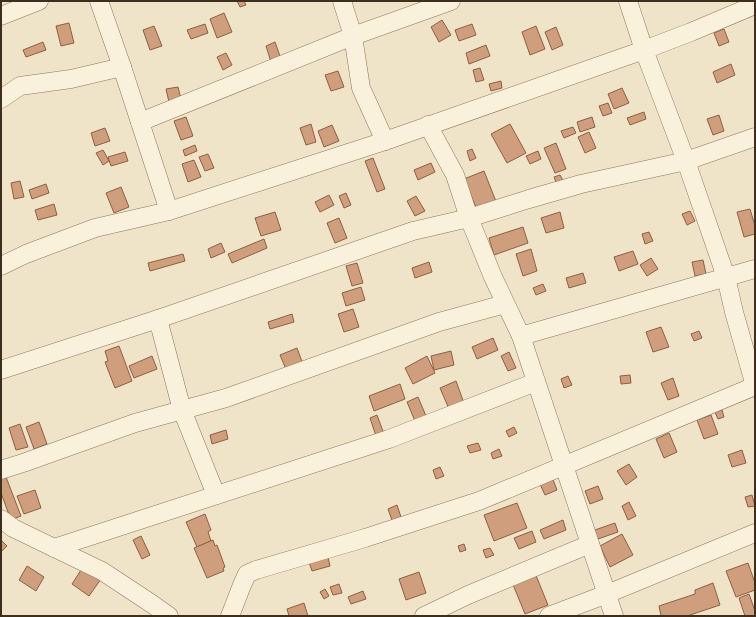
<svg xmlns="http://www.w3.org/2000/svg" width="756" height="617" font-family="Georgia,serif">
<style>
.building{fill:#cf9f7d;stroke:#8d5f41}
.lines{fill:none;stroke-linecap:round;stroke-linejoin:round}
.minor-casing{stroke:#8d765c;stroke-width:19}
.minor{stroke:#faf1dc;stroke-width:18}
</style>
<rect width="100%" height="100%" fill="#f0e4c8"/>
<!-- building -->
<g class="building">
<polygon points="237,1 244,1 246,5 240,7"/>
<polygon points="224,13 232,32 217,38 210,19"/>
<polygon points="442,20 451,35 439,42 431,27"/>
<polygon points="69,23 74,43 61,46 56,26"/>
<polygon points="205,24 208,33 191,39 187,30"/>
<polygon points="472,24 476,35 459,41 455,30"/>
<polygon points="154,26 162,46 150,50 143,30"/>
<polygon points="536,26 545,49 530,55 522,32"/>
<polygon points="556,27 563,45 552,50 545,32"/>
<polygon points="724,29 729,42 719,46 714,33"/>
<polygon points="43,42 46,50 26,57 23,50"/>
<polygon points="275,42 281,59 271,62 266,46"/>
<polygon points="486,45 490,56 469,64 466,53"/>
<polygon points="226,53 232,65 223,70 217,57"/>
<polygon points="731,64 735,75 717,83 713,72"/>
<polygon points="480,68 484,80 476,82 473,70"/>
<polygon points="338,71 344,87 331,91 325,75"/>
<polygon points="501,81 502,88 491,91 489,84"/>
<polygon points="178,87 181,99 169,102 166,89"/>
<polygon points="622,88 629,103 614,109 608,94"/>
<polygon points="608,103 612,113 603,116 599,106"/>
<polygon points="644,112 646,119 630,125 627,118"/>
<polygon points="719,115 724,131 713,135 707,119"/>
<polygon points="186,117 193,136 181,140 174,121"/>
<polygon points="592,117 595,127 580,132 577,122"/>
<polygon points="311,124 316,142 306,145 300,128"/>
<polygon points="510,124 526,153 507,163 491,134"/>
<polygon points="332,125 339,141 324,147 318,131"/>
<polygon points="573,127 576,133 564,138 561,131"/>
<polygon points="105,128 110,141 95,146 91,133"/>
<polygon points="589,132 596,148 585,153 578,137"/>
<polygon points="556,143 566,169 555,173 544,148"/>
<polygon points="195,145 197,151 185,156 183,150"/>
<polygon points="472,149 476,158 470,161 467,151"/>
<polygon points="103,150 109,161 103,165 96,153"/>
<polygon points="538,151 541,159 530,164 526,156"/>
<polygon points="125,152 128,161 111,166 108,157"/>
<polygon points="208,154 214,168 205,171 199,157"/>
<polygon points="373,158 385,189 377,192 365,161"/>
<polygon points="194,160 201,177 188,182 182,164"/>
<polygon points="431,163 435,172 418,180 414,170"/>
<polygon points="484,171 497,204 478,212 464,179"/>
<polygon points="560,175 564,182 557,185 554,177"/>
<polygon points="20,181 24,197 14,199 11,183"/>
<polygon points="46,184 49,193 32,199 29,190"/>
<polygon points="121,187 129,207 114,213 106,193"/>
<polygon points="346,193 351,205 344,208 339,196"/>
<polygon points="329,195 334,205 320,212 315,202"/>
<polygon points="416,196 425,211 415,216 407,201"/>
<polygon points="54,204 57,215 38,220 35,210"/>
<polygon points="750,209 755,226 755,234 744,237 737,212"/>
<polygon points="690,211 695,221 687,225 682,214"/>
<polygon points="275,212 281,230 261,236 255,218"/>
<polygon points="560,212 564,228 546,233 541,218"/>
<polygon points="339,218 347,238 335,243 327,223"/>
<polygon points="523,227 528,243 494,255 489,238"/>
<polygon points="649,232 653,241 645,244 642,234"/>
<polygon points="264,239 267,248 232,263 228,254"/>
<polygon points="221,243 225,252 211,258 208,249"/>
<polygon points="531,249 537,271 523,276 516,254"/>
<polygon points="633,251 638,264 619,271 614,257"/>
<polygon points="183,254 185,261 150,271 148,263"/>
<polygon points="651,258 658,269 647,276 640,265"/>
<polygon points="703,260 706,274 695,276 692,262"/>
<polygon points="429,262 432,272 415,278 412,268"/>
<polygon points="357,263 363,283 352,286 346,266"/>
<polygon points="583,273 586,283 569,288 566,278"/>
<polygon points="543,284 546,291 536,295 533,288"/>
<polygon points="361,287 365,300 346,306 342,293"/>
<polygon points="353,309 359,327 344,332 338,314"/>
<polygon points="292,314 294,322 270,329 268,322"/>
<polygon points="661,327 669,347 653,352 646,332"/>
<polygon points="699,331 702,338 694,341 691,334"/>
<polygon points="493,338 498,350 477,359 472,347"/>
<polygon points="119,346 132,381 115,388 105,362 108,361 105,351"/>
<polygon points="297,348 304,367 288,374 280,355"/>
<polygon points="451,351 454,365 434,370 431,356"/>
<polygon points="509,352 516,368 508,371 501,356"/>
<polygon points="152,356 157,369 134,378 129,366"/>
<polygon points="427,356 435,373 413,384 405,368"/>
<polygon points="630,375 631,383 621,384 620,376"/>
<polygon points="568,376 572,385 564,388 561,379"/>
<polygon points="673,378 679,396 668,400 661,383"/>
<polygon points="456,381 464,403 449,409 440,388"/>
<polygon points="400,384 405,399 374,411 369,396"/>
<polygon points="418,397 426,416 415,421 407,402"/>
<polygon points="722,410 724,417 718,419 715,412"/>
<polygon points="377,415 384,434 376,436 370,418"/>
<polygon points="711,415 718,434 704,439 697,420"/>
<polygon points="39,422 47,444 34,449 26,427"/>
<polygon points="20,424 28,447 16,450 9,428"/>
<polygon points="514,427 517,433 509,437 506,431"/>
<polygon points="226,430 228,439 212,444 210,435"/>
<polygon points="669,433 677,452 664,458 656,439"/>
<polygon points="478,443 481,450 470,453 467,446"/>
<polygon points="499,449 502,456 493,459 491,453"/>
<polygon points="742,450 746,463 732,467 728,455"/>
<polygon points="629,464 637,477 626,485 617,471"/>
<polygon points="440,467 444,476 436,479 433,470"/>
<polygon points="6,477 21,516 11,520 1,493 1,479"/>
<polygon points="552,477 557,490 545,495 539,482"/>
<polygon points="598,486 603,499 590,504 585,491"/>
<polygon points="35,490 41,508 24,514 17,496"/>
<polygon points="752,495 755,506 748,507 745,497"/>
<polygon points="629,502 636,516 628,520 622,506"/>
<polygon points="517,503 527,528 494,541 484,515"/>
<polygon points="397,505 402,520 393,523 388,509"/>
<polygon points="205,514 211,530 208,532 211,541 197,547 186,522"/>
<polygon points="563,520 566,530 544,539 540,530"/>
<polygon points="615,523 618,532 595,540 592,531"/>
<polygon points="532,531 536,542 519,549 514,538"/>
<polygon points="622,534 633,555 610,567 600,546"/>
<polygon points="141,536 150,555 142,559 133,540"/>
<polygon points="1,540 7,546 1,552"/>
<polygon points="213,540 215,546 217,545 225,567 223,568 224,571 207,578 194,548"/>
<polygon points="464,544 466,550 460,552 458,546"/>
<polygon points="490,548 494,555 486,558 483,550"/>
<polygon points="328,557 330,566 312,571 309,562"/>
<polygon points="748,563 755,583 755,590 736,597 726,571"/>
<polygon points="27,566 44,577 36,591 19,580"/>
<polygon points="83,567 101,579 89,596 72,584"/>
<polygon points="419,572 426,593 406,600 399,579"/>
<polygon points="535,573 548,605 525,614 512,582"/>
<polygon points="713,583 720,605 687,616 661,616 659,606 695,594 695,590"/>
<polygon points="339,584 342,593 333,595 330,587"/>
<polygon points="325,589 329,596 324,599 320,592"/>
<polygon points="363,591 366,599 351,604 348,597"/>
<polygon points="749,594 755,611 755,616 745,616 739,598"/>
<polygon points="304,603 308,616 289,616 287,609"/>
</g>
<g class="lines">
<defs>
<g id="minor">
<polyline points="99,1 122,67 169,211"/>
<polyline points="342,1 353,36 361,88 385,141"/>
<polyline points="628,1 644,50 686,161 726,277 734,312 755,386"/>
<polyline points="1,16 39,1"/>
<polyline points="1,99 20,86 71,79 122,67"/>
<polyline points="140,122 353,36 451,1"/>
<polyline points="428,125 455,175 469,218 493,277 521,336 614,616"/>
<polyline points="1,266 26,254 95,228 169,211 385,141 644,50 691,32 755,5"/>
<polyline points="158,319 182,410 216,495"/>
<polyline points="521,336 755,269"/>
<polyline points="1,370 158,319 413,231 469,218 529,199 581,184 686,161 755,137"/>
<polyline points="1,470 23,463 135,423 226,398 439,322 505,304"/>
<polyline points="1,519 13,528 102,571 152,604 169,616"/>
<polyline points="54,548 389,439 536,382"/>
<polyline points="230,616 242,585 247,574 256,570 365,538 479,501 755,386"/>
<polyline points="424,616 468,595 590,544"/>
<polyline points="549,616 607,594 755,533"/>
</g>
</defs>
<!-- minor casing -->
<use href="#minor" class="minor-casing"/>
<!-- minor -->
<use href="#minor" class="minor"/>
</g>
<!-- border -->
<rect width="756" height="617" fill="none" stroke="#3d2e20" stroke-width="4"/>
</svg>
